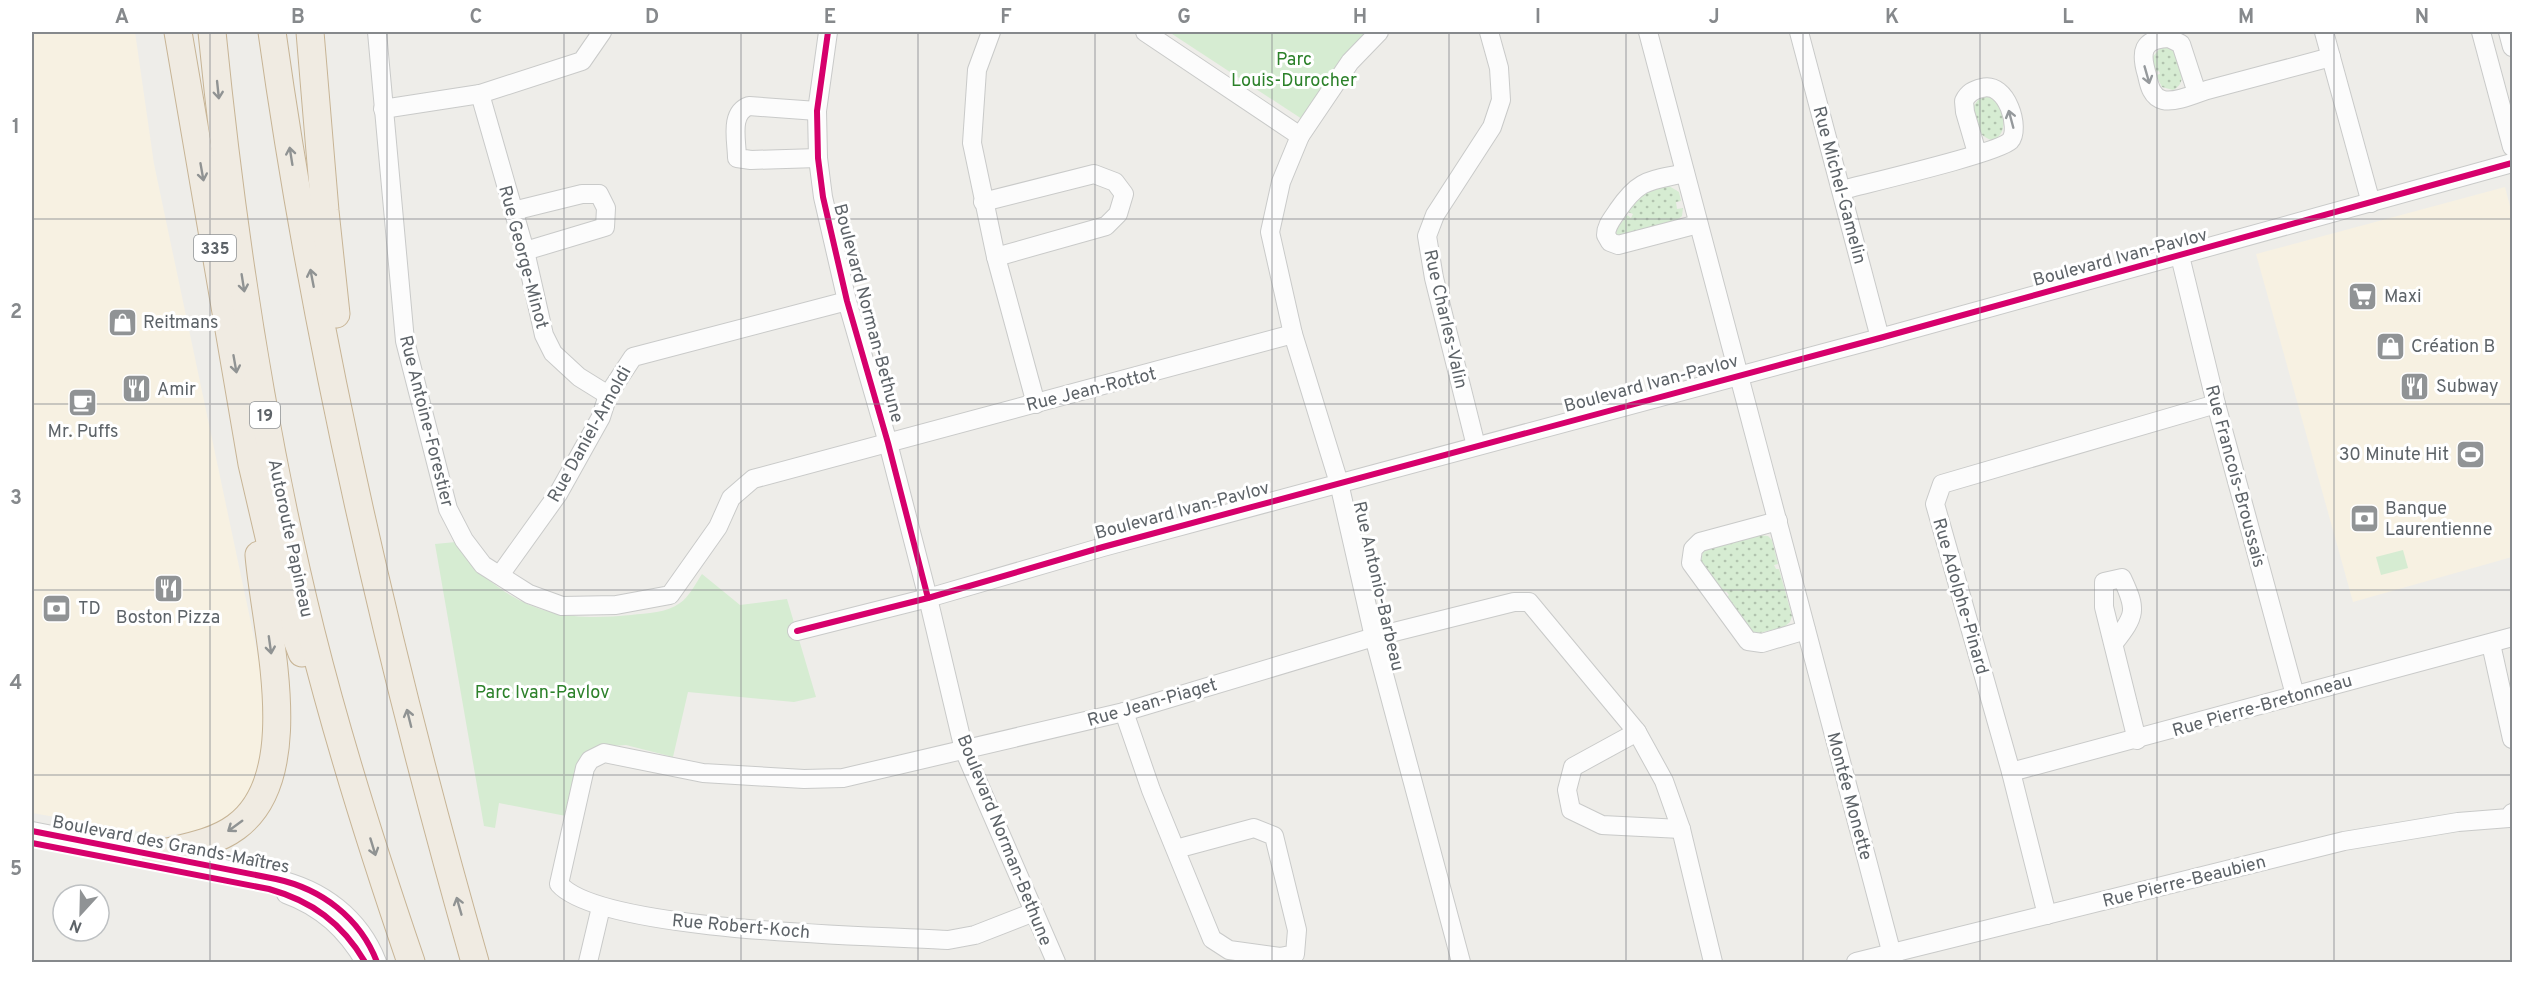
<svg xmlns="http://www.w3.org/2000/svg" width="2544" height="994" font-family="Overpass,sans-serif">
<style>
.commercial{fill:#f7f1e2}
.grass{fill:url(#grass-dots)}
.green{fill:#d6ecd2}
.lines{fill:none;stroke-linecap:round;stroke-linejoin:round}
.minor-casing{stroke:#c9cac9;stroke-width:20}
.highway-casing{stroke:#c7b495;stroke-width:29}
.minor{stroke:#fcfcfc;stroke-width:18}
.highway{stroke:#f0ebe2;stroke-width:27}
.cycleway-casing{stroke:#fff;stroke-width:10}
.cycleway{stroke:#d6006c;stroke-width:6}
.oneway{stroke:#95999c}
.oneway2{stroke:#909393}
.grid{fill:none;stroke:#86898c;stroke-width:1.5;stroke-opacity:0.55}
.labels{text-anchor:middle;stroke-width:6;stroke-linejoin:round;paint-order:stroke}
.shield{fill:#fff;stroke:#8e9295;stroke-width:1.5}
.shield-label{font-size:16px;font-weight:bold;fill:#5d6368}
.park-label{font-size:18px;fill:#2c812a;stroke:#fff}
.street-label{font-size:18px;fill:#5d6368;stroke:#fff}
.poi-label{font-size:18px;fill:#5d6368;stroke:#fff;text-anchor:start}
.neatline{fill:none;stroke:#86898c;stroke-width:2}
.grid-label{font-size:20px;text-anchor:middle;font-weight:bold;fill:#86898c}
</style>
<defs>
<pattern id="grass-dots" width="8" height="8" patternUnits="userSpaceOnUse" patternTransform="scale(1.5)"><rect width="8" height="8" fill="#d6ecd2"/><path d="M2 2h.1M6 6h.1" fill="none" stroke="#b1c3ae" stroke-width="1.8" stroke-linecap="round"/></pattern>
</defs>
<rect width="100%" height="100%" fill="#eeede9"/>
<!-- commercial -->
<g class="commercial">
<polygon points="32,32 135,32 154,164 263,680 264,750 253,788 221,826 165,836 32,813"/>
<polygon points="2505,187 2512,214 2512,557 2353,602 2256,254"/>
</g>
<!-- grass -->
<g class="grass">
<path d="M2161,47H2166L2175,52C2179,65 2189,82 2173,90L2162,87L2156,75L2160,74L2159,71L2155,72L2152,58Z"/>
<path d="M1981,96L1992,97C2002,108 2011,130 1994,140C1978,139 1975,122 1973,107Z"/>
<path d="M1669,186L1679,192L1681,201L1676,202L1677,209L1683,208L1682,216L1676,221L1617,237L1615,232L1627,215L1631,218L1633,214L1628,212C1641,194 1646,190 1669,186Z"/>
<polygon points="1759,535 1768,536 1772,540 1778,564 1774,565 1776,569 1779,569 1792,616 1790,622 1784,627 1755,634 1726,598 1729,595 1726,591 1723,594 1701,561 1703,552 1707,550"/>
</g>
<!-- green -->
<g class="green">
<polygon points="1169,32 1370,32 1305,121"/>
<path d="M456,542C464,552 472,565 482,574C528,615 572,621 631,615C647,613 667,613 680,603C689,597 696,583 702,574L740,605L787,599L816,697L794,702L688,692L673,757L626,745L598,747L566,816L499,803L495,828L484,826L435,544Z"/>
<polygon points="2403,550 2408,568 2381,575 2376,557"/>
</g>
<g class="lines">
<defs>
<g id="minor">
<polyline points="377,32 405,341 448,509 464,540 483,565 529,594 562,606 616,605 670,595 718,527 731,498 753,479 1293,334"/>
<polyline points="828,32 817,111 818,158 823,197 847,301 888,443 928,598 964,750 1056,962"/>
<polyline points="991,32 977,70 972,143 996,257 1036,404"/>
<polyline points="1145,32 1300,136"/>
<polyline points="1379,32 1350,62 1300,136 1281,182 1270,232 1293,334 1339,483 1374,637 1461,962"/>
<polyline points="1648,32 1894,962"/>
<polyline points="1799,32 1880,338"/>
<polyline points="2324,32 2371,203"/>
<polyline points="2481,32 2512,147"/>
<polyline points="2508,32 2512,47"/>
<path d="M2197,93L2181,44L2169,38C2142,39 2140,52 2147,75C2149,84 2151,97 2163,100C2175,103 2195,94 2207,90C2248,79 2290,68 2331,57"/>
<polyline points="480,94 525,251 544,335 553,353 579,377 608,395"/>
<polyline points="383,109 480,94 582,61 602,32"/>
<path d="M817,111L749,106C729,113 737,141 737,158L751,160L818,158"/>
<path d="M1685,173C1650,181 1640,178 1618,210C1613,218 1606,225 1606,235L1610,242L1618,245L1698,224"/>
<path d="M1842,190C1868,183 1998,153 2010,141C2021,129 2007,81 1982,88C1973,90 1968,93 1964,101L1965,112L1977,153"/>
<polyline points="983,202 1094,174 1115,182 1124,194 1118,214 1106,226 996,257"/>
<polyline points="513,211 582,194 599,194 606,208 605,227 525,251"/>
<polyline points="2180,256 2216,404 2295,695"/>
<polyline points="1476,446 1434,278 1427,236 1435,215 1492,127 1501,100 1499,68 1489,32"/>
<polyline points="1778,521 1700,542 1693,549 1691,563 1748,641 1762,643 1806,630"/>
<polyline points="500,575 558,494 601,417 608,395 633,357 847,301"/>
<polyline points="797,631 928,598 1103,547 1880,338 2512,163"/>
<path d="M2114,643C2136,615 2137,610 2122,578L2104,582V607L2137,740"/>
<polyline points="2491,644 2512,739"/>
<polyline points="1124,712 1151,790 1212,939 1229,950 1280,957 1295,954 1297,930 1274,836 1254,828 1176,849"/>
<polyline points="1637,732 1573,767 1567,790 1571,810 1602,825 1681,829"/>
<polyline points="2011,772 2512,637"/>
<path d="M32,831L276,879C322,889 360,918 377,962"/>
<path d="M286,894C322,907 346,930 365,962"/>
<path d="M1034,912L975,935L948,940C876,936 601,932 559,884L585,768L590,760L604,753L703,773L804,779L843,778L1124,712L1374,637L1514,602H1529L1637,732L1664,781L1681,829L1713,962"/>
<polyline points="2047,915 2011,772 1935,504 1942,484 2216,404"/>
<polyline points="588,962 601,907"/>
<polyline points="1856,962 2344,841 2458,822 2509,818 2512,813"/>
</g>
<g id="highway">
<polyline points="178,32 252,464 287,614 302,653"/>
<path d="M212,32C232,233 262,435 311,632C339,744 374,854 411,962"/>
<path d="M272,32C316,346 388,657 475,962"/>
<polyline points="310,32 325,211 336,314"/>
<path d="M155,855C182,848 213,844 236,827C307,775 265,630 259,555"/>
</g>
</defs>
<!-- minor casing -->
<use href="#minor" class="minor-casing"/>
<!-- highway casing -->
<use href="#highway" class="highway-casing"/>
<!-- minor -->
<use href="#minor" class="minor"/>
<!-- highway -->
<use href="#highway" class="highway"/>
<defs>
<g id="cycleway">
<polyline points="828,32 817,111 818,158 823,197 847,301 888,443 928,598"/>
<polyline points="797,631 928,598 1103,547 1880,338 2512,163"/>
<path d="M32,831L276,879C322,889 360,918 377,962"/>
<path d="M32,843L269,889C312,901 342,923 365,962"/>
</g>
</defs>
<!-- cycleway casing -->
<use href="#cycleway" class="cycleway-casing"/>
<!-- cycleway -->
<use href="#cycleway" class="cycleway"/>
</g>
<!-- one-way arrows -->
<defs><path id="oneway-shaft" d="M-6 0H5M1.5-3L5.5 0L1.5 3" fill="none" stroke-width="1.6" stroke-linecap="round" stroke-linejoin="round" transform="scale(1.5)"/></defs>
<g class="oneway">
<use href="#oneway-shaft" transform="translate(2147 75) rotate(74)"/>
<use href="#oneway-shaft" transform="translate(2011 119) rotate(-105)"/>
</g>
<g class="oneway2">
<use href="#oneway-shaft" transform="translate(218 90) rotate(84)"/>
<use href="#oneway-shaft" transform="translate(291 156) rotate(-99)"/>
<use href="#oneway-shaft" transform="translate(202 172) rotate(80)"/>
<use href="#oneway-shaft" transform="translate(312 278) rotate(-101)"/>
<use href="#oneway-shaft" transform="translate(243 283) rotate(81)"/>
<use href="#oneway-shaft" transform="translate(235 364) rotate(80)"/>
<use href="#oneway-shaft" transform="translate(270 645) rotate(82)"/>
<use href="#oneway-shaft" transform="translate(409 718) rotate(-104)"/>
<use href="#oneway-shaft" transform="translate(235 826) rotate(144)"/>
<use href="#oneway-shaft" transform="translate(373 847) rotate(73)"/>
<use href="#oneway-shaft" transform="translate(459 906) rotate(-106)"/>
</g>
<!-- grid -->
<path class="grid" d="M210,32V962M387,32V962M564,32V962M741,32V962M918,32V962M1095,32V962M1272,32V962M1449,32V962M1626,32V962M1803,32V962M1980,32V962M2157,32V962M2334,32V962M32,219H2512M32,404H2512M32,590H2512M32,775H2512"/>
<!-- icons -->
<defs>
<symbol id="supermarket-square" viewBox="-11 -11 22 22"><rect x="-9" y="-9" width="18" height="18" rx="4" fill="#909395" stroke="#fff"/><path d="M-6-5.5h2.5l.6 2H6L4.5 2H-2.5L-4.4-4H-6ZM-1.5 3.2a1.3 1.3 0 1 0 .1 0ZM3 3.2a1.3 1.3 0 1 0 .1 0Z" fill="#fff"/></symbol>
<symbol id="shop-square" viewBox="-11 -11 22 22"><rect x="-9" y="-9" width="18" height="18" rx="4" fill="#909395" stroke="#fff"/><path d="M-5-2.5h2.3a2.7 3.5 0 0 1 5.4 0H5L5.5 6h-11ZM-1.5-2.5h3a1.5 2.3 0 0 0-3 0Z" fill="#fff"/></symbol>
<symbol id="restaurant-square" viewBox="-11 -11 22 22"><rect x="-9" y="-9" width="18" height="18" rx="4" fill="#909395" stroke="#fff"/><path d="M-5-6h1v4h1v-4h1v4h1v-4h1v5L-1.5 .5V6h-2V.5L-5-1ZM5-6V6H3V1.5H1.5Q1.5-4 5-6Z" fill="#fff"/></symbol>
<symbol id="cafe-square" viewBox="-11 -11 22 22"><rect x="-9" y="-9" width="18" height="18" rx="4" fill="#909395" stroke="#fff"/><path d="M-5.5-4.5H6V0H3Q3 3.5 0 3.5H-2.5Q-5.5 3.5-5.5 0ZM3-3.2v2h1.7v-2ZM-6 4.5H4V6H-6Z" fill="#fff"/></symbol>
<symbol id="stadium-square" viewBox="-11 -11 22 22"><rect x="-9" y="-9" width="18" height="18" rx="4" fill="#909395" stroke="#fff"/><path d="M0-5a6.5 5 0 1 0 0 10a6.5 5 0 1 0 0-10ZM-3.5-1.8h7v3.6h-7Z" fill="#fff"/></symbol>
<symbol id="bank-square" viewBox="-11 -11 22 22"><rect x="-9" y="-9" width="18" height="18" rx="4" fill="#909395" stroke="#fff"/><path d="M-6-4H6V4H-6ZM0-2.3a2.3 2.3 0 1 0 0 4.6a2.3 2.3 0 1 0 0-4.6Z" fill="#fff"/></symbol>
</defs>
<g fill-rule="evenodd">
<use href="#supermarket-square" x="2346" y="280" width="33" height="33"/>
<use href="#shop-square" x="106" y="306" width="33" height="33"/>
<use href="#shop-square" x="2374" y="330" width="33" height="33"/>
<use href="#restaurant-square" x="2398" y="370" width="33" height="33"/>
<use href="#restaurant-square" x="120" y="372" width="33" height="33"/>
<use href="#cafe-square" x="66" y="386" width="33" height="33"/>
<use href="#stadium-square" x="2454" y="438" width="33" height="33"/>
<use href="#bank-square" x="2348" y="502" width="33" height="33"/>
<use href="#restaurant-square" x="152" y="572" width="33" height="33"/>
<use href="#bank-square" x="40" y="592" width="33" height="33"/>
</g>
<g class="labels">
<!-- shield labels -->
<g class="shield">
<rect x="194" y="235" width="42" height="26" rx="4.5"/>
<rect x="250" y="402" width="30" height="26" rx="4.5"/>
</g>
<g class="shield-label">
<text x="215" y="254">335</text>
<text x="265" y="421">19</text>
</g>
<!-- park labels -->
<g class="park-label">
<text x="1294" y="65">Parc<tspan x="1294" dy="21">Louis-Durocher</tspan></text>
<text x="542" y="698">Parc Ivan-Pavlov</text>
</g>
<!-- street labels -->
<g class="street-label">
<text transform="translate(1840 185) rotate(75)" y="6">Rue Michel-Gamelin</text>
<text transform="translate(524 257) rotate(75)" y="6">Rue George-Minot</text>
<text transform="translate(2120 257) rotate(-15)" y="6">Boulevard Ivan-Pavlov</text>
<text transform="translate(869 313) rotate(75)" y="6">Boulevard Norman-Bethune</text>
<text transform="translate(1446 319) rotate(77)" y="6">Rue Charles-Valin</text>
<text transform="translate(1651 383) rotate(-15)" y="6">Boulevard Ivan-Pavlov</text>
<text transform="translate(1091 389) rotate(-14)" y="6">Rue Jean-Rottot</text>
<text transform="translate(427 421) rotate(76)" y="6">Rue Antoine-Forestier</text>
<text transform="translate(589 434) rotate(-61)" y="6">Rue Daniel-Arnoldi</text>
<text transform="translate(2236 476) rotate(75)" y="6">Rue Francois-Broussais</text>
<text transform="translate(1182 510) rotate(-15)" y="6">Boulevard Ivan-Pavlov</text>
<text transform="translate(291 538) rotate(78)" y="6">Autoroute Papineau</text>
<text transform="translate(1379 586) rotate(77)" y="6">Rue Antonio-Barbeau</text>
<text transform="translate(1961 596) rotate(74)" y="6">Rue Adolphe-Pinard</text>
<text transform="translate(1152 702) rotate(-16)" y="6">Rue Jean-Piaget</text>
<text transform="translate(2262 705) rotate(-16)" y="6">Rue Pierre-Bretonneau</text>
<text transform="translate(1850 796) rotate(75)" y="6">Montée Monette</text>
<text transform="translate(1005 840) rotate(68)" y="6">Boulevard Norman-Bethune</text>
<text transform="translate(171 844) rotate(11)" y="6">Boulevard des Grands-Maîtres</text>
<text transform="translate(2184 881) rotate(-14)" y="6">Rue Pierre-Beaubien</text>
<text transform="translate(741 926) rotate(5)" y="6">Rue Robert-Koch</text>
</g>
<!-- poi labels -->
<g class="poi-label">
<text x="2384" y="302">Maxi</text>
<text x="143" y="328">Reitmans</text>
<text x="2411" y="352">Création B</text>
<text x="2436" y="392">Subway</text>
<text x="157" y="395">Amir</text>
<text x="83" y="437" text-anchor="middle">Mr. Puffs</text>
<text x="2449" y="460" text-anchor="end">30 Minute Hit</text>
<text x="2385" y="514">Banque<tspan x="2385" dy="21">Laurentienne</tspan></text>
<text x="78" y="614">TD</text>
<text x="168" y="623" text-anchor="middle">Boston Pizza</text>
</g>
</g>
<!-- border -->
<rect width="2544" height="994" fill="none" stroke="#ffffff" stroke-width="66"/>
<!-- north arrow -->
<g transform="translate(81 913) rotate(202)"><circle r="28" fill="#ffffff" stroke="#bec1c3" stroke-width="1.5"/>
<path d="M0-4.5L10 22L0 15L-10 22Z" fill="#909395"/>
<text y="-9" font-size="16" font-weight="bold" text-anchor="middle" fill="#5d6368">N</text>
</g>
<rect x="33" y="33" width="2478" height="928" class="neatline"/>
<g class="grid-label">
<text x="122" y="23">A</text>
<text x="298" y="23">B</text>
<text x="476" y="23">C</text>
<text x="652" y="23">D</text>
<text x="830" y="23">E</text>
<text x="1006" y="23">F</text>
<text x="1184" y="23">G</text>
<text x="1360" y="23">H</text>
<text x="1538" y="23">I</text>
<text x="1714" y="23">J</text>
<text x="1892" y="23">K</text>
<text x="2068" y="23">L</text>
<text x="2246" y="23">M</text>
<text x="2422" y="23">N</text>
<text x="16" y="133">1</text>
<text x="16" y="318">2</text>
<text x="16" y="504">3</text>
<text x="16" y="689">4</text>
<text x="16" y="875">5</text>
</g>
</svg>
